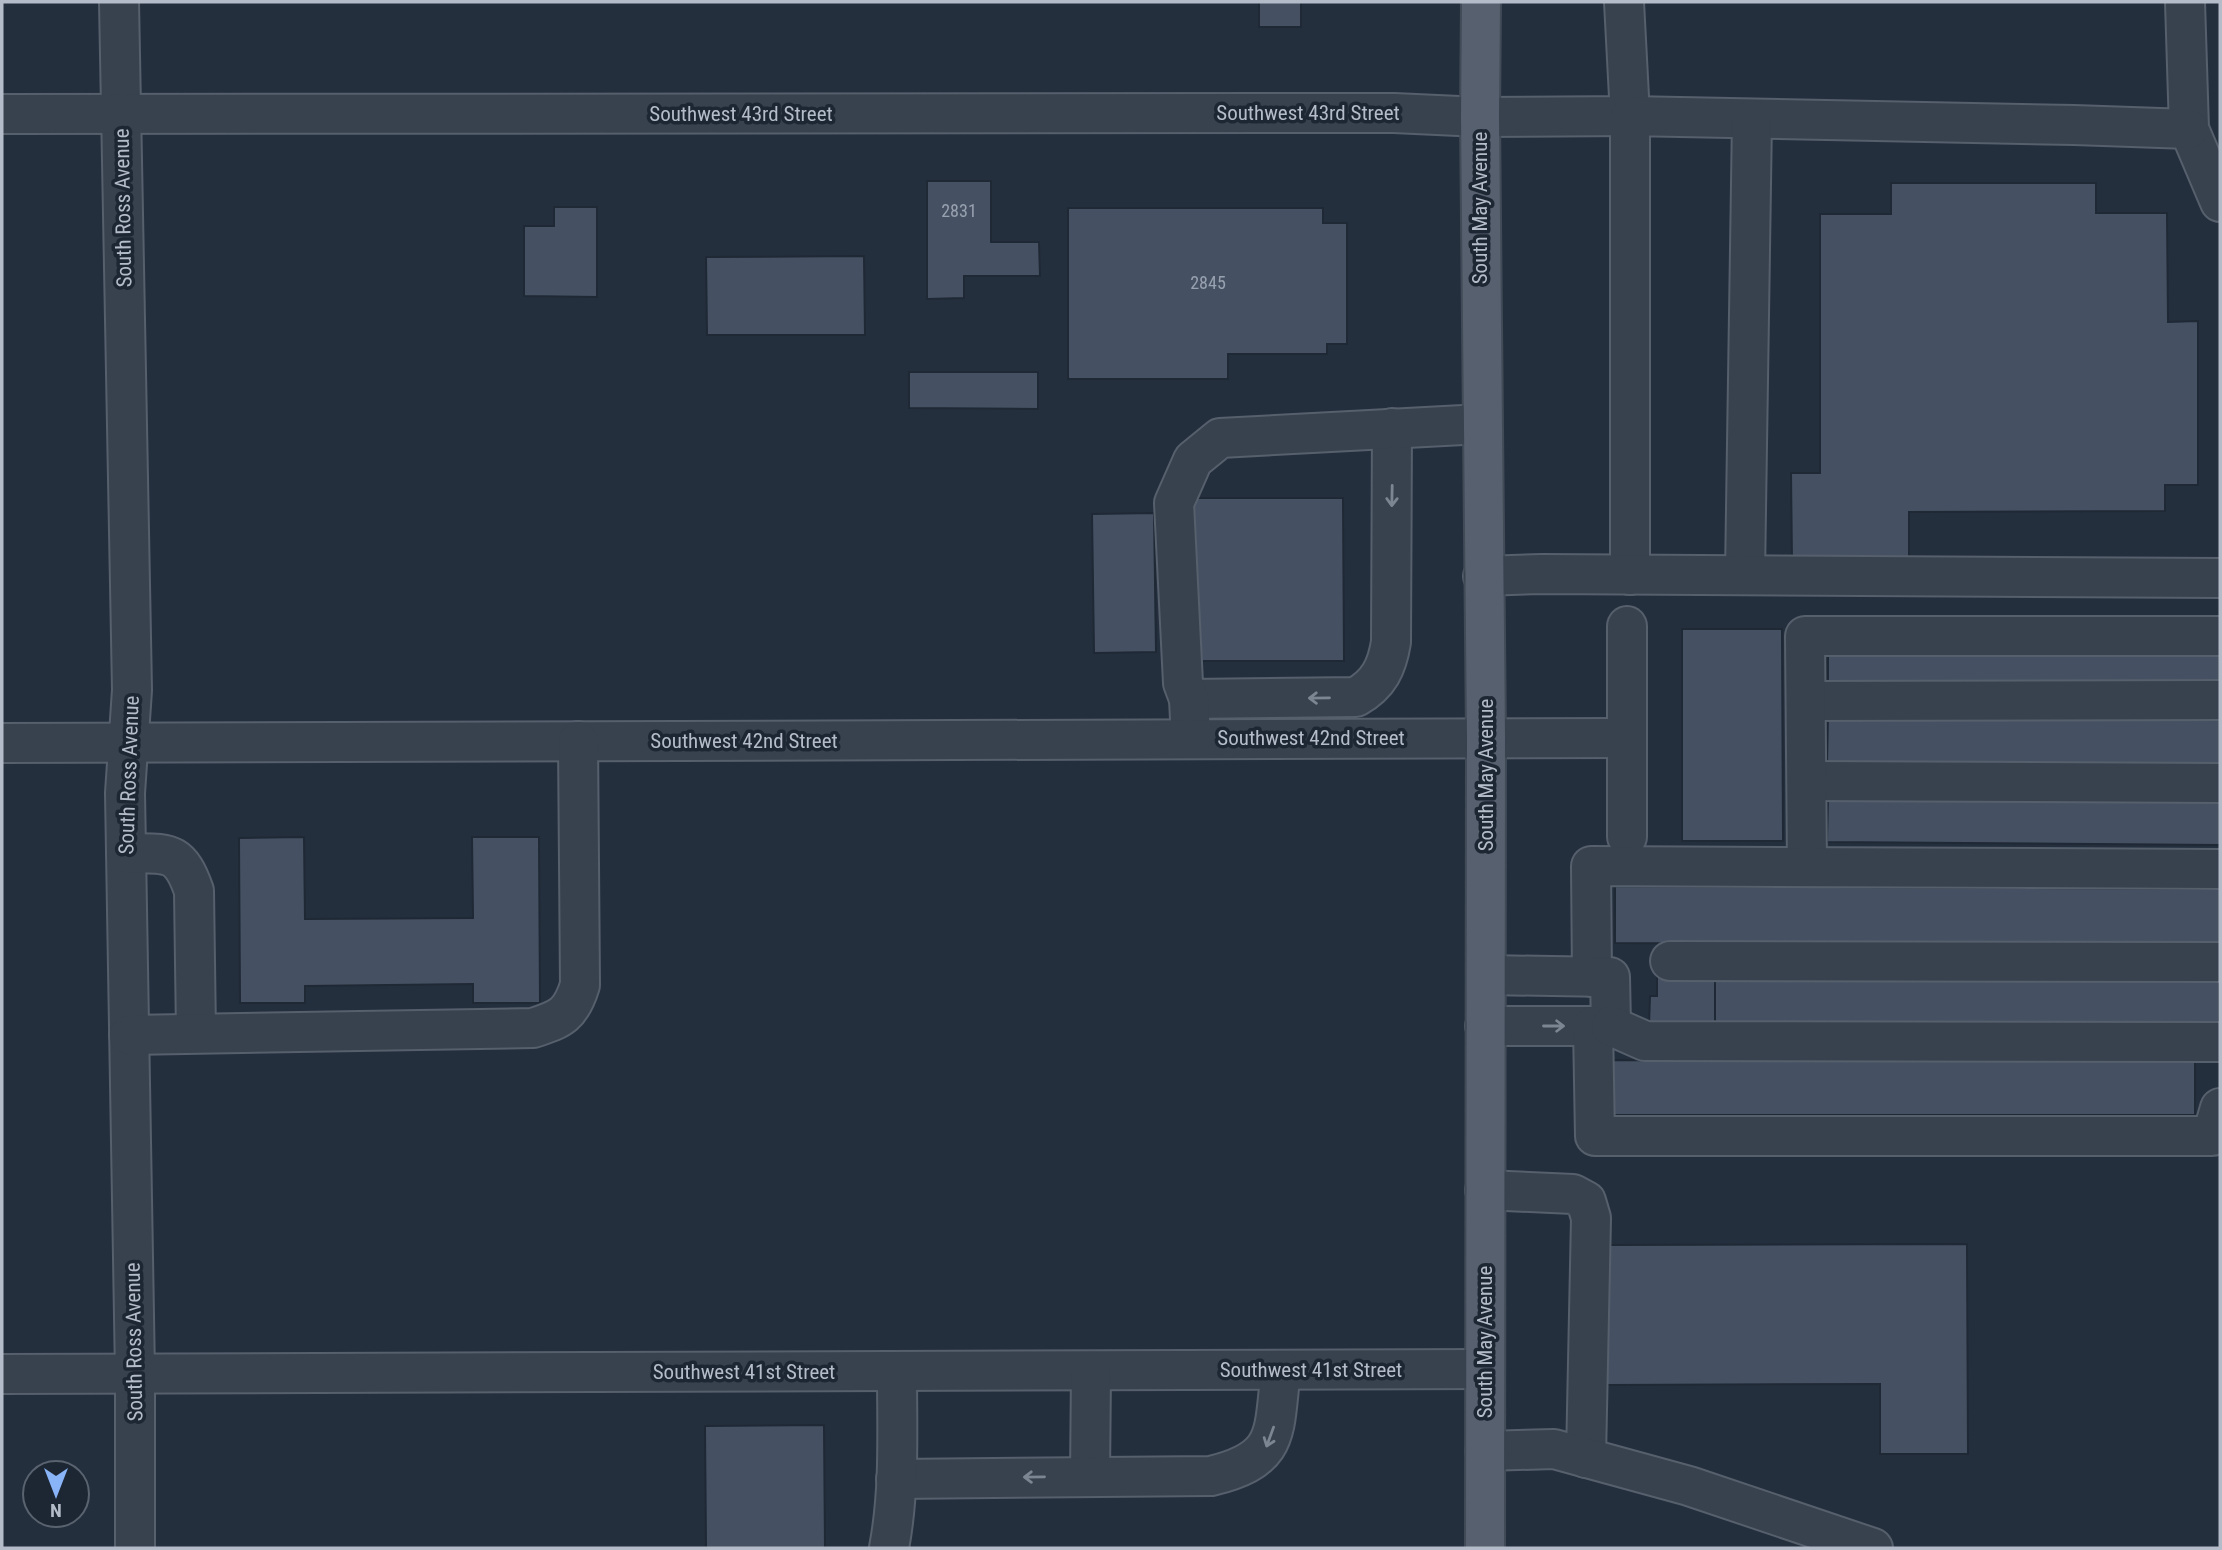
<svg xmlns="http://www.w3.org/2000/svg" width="2222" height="1550" font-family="'Roboto Condensed',sans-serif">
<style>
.building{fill:#455162;stroke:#1f2835;stroke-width:2}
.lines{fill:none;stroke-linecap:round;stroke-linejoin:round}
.minor-casing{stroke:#565f6c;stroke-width:42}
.major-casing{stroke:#414a57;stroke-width:42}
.minor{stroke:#38414e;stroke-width:38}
.major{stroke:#56606e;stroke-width:38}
.oneway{stroke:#7c8592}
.labels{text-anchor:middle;stroke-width:7;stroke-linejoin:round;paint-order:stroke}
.number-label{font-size:18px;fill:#98a1af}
.street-label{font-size:21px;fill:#b4bcc9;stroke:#1d2633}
</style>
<rect width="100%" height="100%" fill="#242f3e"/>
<!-- building -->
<g class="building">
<rect x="1259" y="2" width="42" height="25"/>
<polygon points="927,181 991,181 991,242 1039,242 1040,276 964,276 964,298 927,299"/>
<polygon points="1891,183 2096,183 2096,213 2167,213 2168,322 2198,321 2198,485 2165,485 2165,511 1909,512 1909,561 1792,562 1791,473 1820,473 1820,214 1891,214"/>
<polygon points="554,207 597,207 597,297 524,296 524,226 554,226"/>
<polygon points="1068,208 1323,208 1323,223 1347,223 1347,344 1327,344 1327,354 1228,354 1228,379 1068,379"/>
<polygon points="864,256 865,335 707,335 706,257"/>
<polygon points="909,372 1038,372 1038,409 909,408"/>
<polygon points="1192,498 1343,498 1344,661 1192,661"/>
<polygon points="1154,513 1156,652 1094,653 1092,514"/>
<polygon points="1682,629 1782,629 1783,841 1682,841"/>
<polygon points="1828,643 2220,645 2220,684 1828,682"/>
<polygon points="1828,715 2220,717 2220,766 1827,764"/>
<polygon points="1828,796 2220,798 2220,845 1827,842"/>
<polygon points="304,837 305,919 473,918 472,837 539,837 540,1003 473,1003 473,984 305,986 305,1003 240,1003 239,838"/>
<polygon points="1615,886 2220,889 2220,947 1615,943"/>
<polygon points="1657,975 1716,975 1715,1027 1649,1026 1650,996 1657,996"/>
<polygon points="1715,978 2219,979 2219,1025 1715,1024"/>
<polygon points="1611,1060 2195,1061 2195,1115 1611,1115"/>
<polygon points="1967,1244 1968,1454 1880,1454 1880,1384 1607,1385 1606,1245"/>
<polygon points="824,1425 825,1548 706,1548 705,1426"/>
</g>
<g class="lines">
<defs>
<g id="minor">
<polyline points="119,2 132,690 125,793 135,1374 135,1548"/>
<polyline points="2185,2 2189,129 2220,202"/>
<polyline points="2,114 1394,113 1480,117 1630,116 1624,2"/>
<polyline points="1630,575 1630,116 2074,125 2189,129"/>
<polyline points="1745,575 1752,119"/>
<polyline points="1483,576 1542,574 2220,578"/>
<path d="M1189,699L1356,697C1379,684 1387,667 1391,642L1392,428"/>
<polyline points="1806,701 2220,700"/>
<polyline points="1191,739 1189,699 1183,683 1174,503 1193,460 1220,438 1482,424"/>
<polyline points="2,743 1627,738"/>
<polyline points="1807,781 2220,783"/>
<polyline points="1627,837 1627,626"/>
<path d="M126,853C167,854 179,848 194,891L196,1033"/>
<polyline points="1807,867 1805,636 2220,636"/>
<polyline points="1670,961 2220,962"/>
<polyline points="1592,977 1591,866 2220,869"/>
<polyline points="1485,1026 1611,1026 1610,977 1486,975"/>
<polyline points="1593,1026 1595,1136 2212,1136 2220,1108"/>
<polyline points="1611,1026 1645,1041 2220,1042"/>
<path d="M129,1035L533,1028C562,1019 571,1014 580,985L578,741"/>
<polyline points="1485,1190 1573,1194 1586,1201 1591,1218 1586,1458"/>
<polyline points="2,1374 1485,1369"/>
<polyline points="1485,1451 1554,1449 1689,1486 1873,1548"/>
<polyline points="1090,1477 1091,1371"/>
<path d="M896,1479L1211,1476C1282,1459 1273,1432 1281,1370"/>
<path d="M889,1548C900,1490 897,1430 897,1371"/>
</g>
<polyline id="major" points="1481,2 1480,117 1486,737 1485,1548"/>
</defs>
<!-- minor casing -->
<use href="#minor" class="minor-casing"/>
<!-- major casing -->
<use href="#major" class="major-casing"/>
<!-- minor -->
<use href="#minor" class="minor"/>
<!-- major -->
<use href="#major" class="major"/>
</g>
<!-- one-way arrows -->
<defs><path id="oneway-shaft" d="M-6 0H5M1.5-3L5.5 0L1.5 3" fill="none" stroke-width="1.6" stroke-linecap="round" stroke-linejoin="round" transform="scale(1.75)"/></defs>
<g class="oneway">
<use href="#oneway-shaft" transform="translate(1392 496) rotate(91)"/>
<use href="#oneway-shaft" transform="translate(1319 698) rotate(179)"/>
<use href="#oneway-shaft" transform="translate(1554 1026)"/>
<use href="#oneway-shaft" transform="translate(1270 1437) rotate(110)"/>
<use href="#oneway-shaft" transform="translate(1034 1477) rotate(179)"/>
</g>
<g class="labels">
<!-- number labels -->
<g class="number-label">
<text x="959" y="217">2831</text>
<text x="1208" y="289">2845</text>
</g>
<!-- street labels -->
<g class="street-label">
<text x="1308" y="120">Southwest 43rd Street</text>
<text x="741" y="121">Southwest 43rd Street</text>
<text transform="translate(123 208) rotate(-91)" y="7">South Ross Avenue</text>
<text transform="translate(1480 208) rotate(-90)" y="7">South May Avenue</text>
<text x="1311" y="745">Southwest 42nd Street</text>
<text x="744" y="748">Southwest 42nd Street</text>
<text transform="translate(129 775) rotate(-88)" y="7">South Ross Avenue</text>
<text transform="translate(1486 775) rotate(-90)" y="7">South May Avenue</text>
<text transform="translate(134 1342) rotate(-91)" y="7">South Ross Avenue</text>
<text transform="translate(1485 1342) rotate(-90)" y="7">South May Avenue</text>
<text x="1311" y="1377">Southwest 41st Street</text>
<text x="744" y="1379">Southwest 41st Street</text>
</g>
</g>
<!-- border -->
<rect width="2222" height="1550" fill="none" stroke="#b4bcc9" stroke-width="7"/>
<!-- north arrow -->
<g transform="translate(56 1494) rotate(180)"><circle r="33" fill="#1d2633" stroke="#59626f" stroke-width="2"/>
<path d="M0-5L12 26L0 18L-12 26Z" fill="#8ab4f8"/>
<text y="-10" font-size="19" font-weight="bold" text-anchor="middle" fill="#b4bcc9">N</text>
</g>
</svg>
